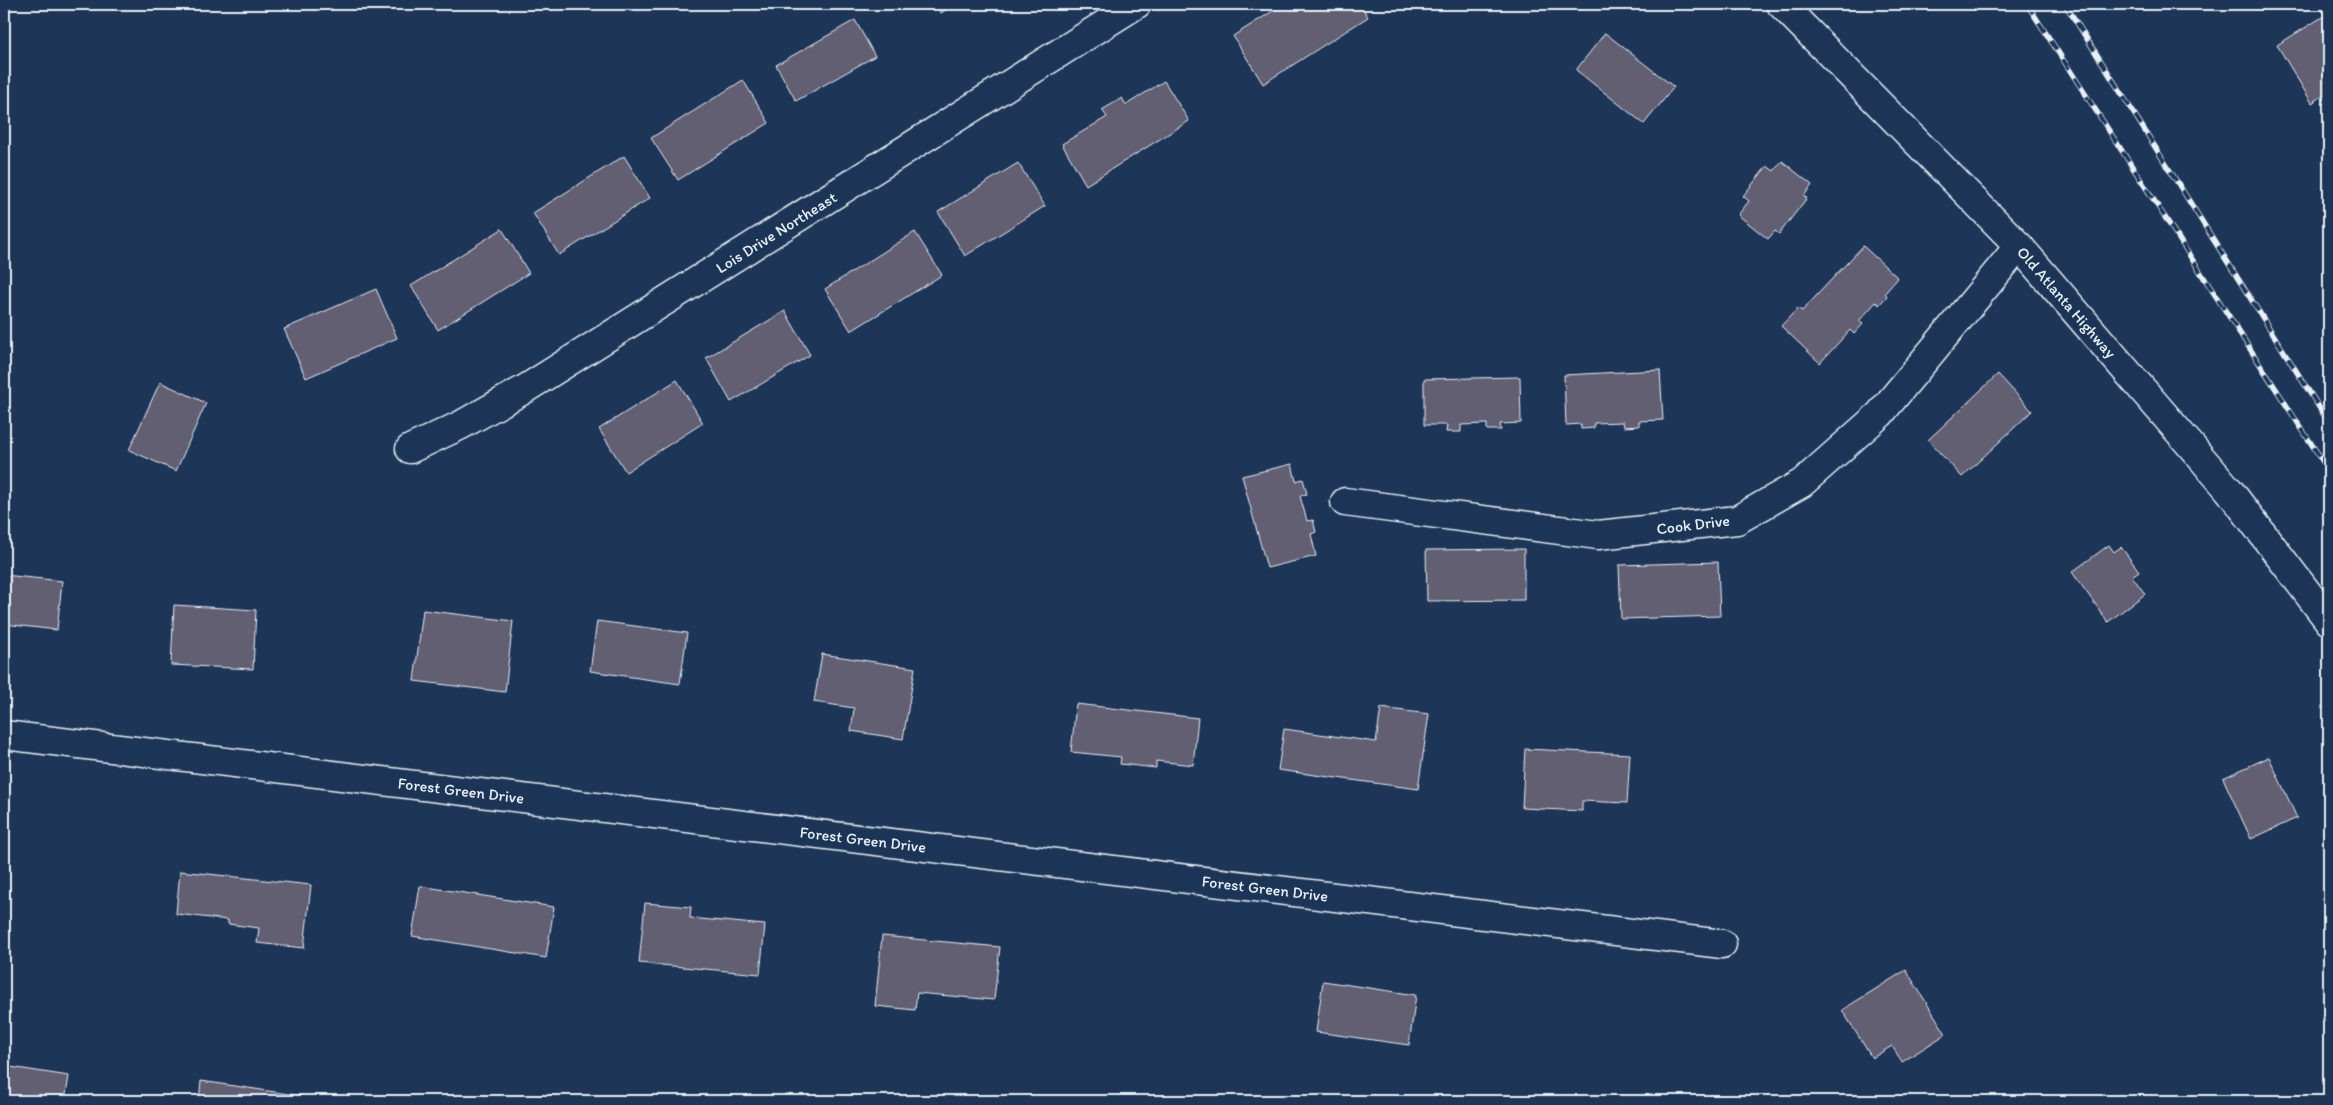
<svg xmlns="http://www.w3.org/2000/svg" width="2333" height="1105" font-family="Itim,sans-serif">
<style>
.building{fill:#645f73;stroke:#e8f1f8}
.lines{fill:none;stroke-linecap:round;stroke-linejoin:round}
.street-casing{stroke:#e8f1f8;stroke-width:31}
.secondary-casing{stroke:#e8f1f8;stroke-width:31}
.street{stroke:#1d3557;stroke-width:28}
.secondary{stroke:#1d3557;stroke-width:28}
.rail-casing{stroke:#e8f1f8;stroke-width:5.5}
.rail{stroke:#1d3557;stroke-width:4;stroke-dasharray:11;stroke-linecap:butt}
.labels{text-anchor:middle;stroke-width:4;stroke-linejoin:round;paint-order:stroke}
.street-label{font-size:16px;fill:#e8f1f8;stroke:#1d3557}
</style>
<rect width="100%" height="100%" fill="#1d3557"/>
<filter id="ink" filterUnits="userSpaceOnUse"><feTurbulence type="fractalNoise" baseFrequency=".02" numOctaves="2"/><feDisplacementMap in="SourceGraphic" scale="10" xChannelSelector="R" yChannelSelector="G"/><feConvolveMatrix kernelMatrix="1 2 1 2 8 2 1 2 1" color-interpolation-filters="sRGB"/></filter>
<g filter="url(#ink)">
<!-- building -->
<g class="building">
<polygon points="935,4 955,4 941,13"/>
<polygon points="1284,4 1360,4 1368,17 1263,84 1233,36"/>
<polygon points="2329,13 2329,92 2312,103 2277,45"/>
<polygon points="855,20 875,56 796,101 776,65"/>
<polygon points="1605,33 1674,87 1644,124 1576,70"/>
<polygon points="743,80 769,123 678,180 651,138"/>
<polygon points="1164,81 1189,121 1086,185 1062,144 1107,117 1102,110 1122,98 1126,105"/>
<polygon points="624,156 650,198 559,255 533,213"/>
<polygon points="1782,161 1812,185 1804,196 1807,198 1779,234 1775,231 1768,239 1738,215 1749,201 1743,196 1767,166 1774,171"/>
<polygon points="1018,163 1045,206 965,256 938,212"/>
<polygon points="502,229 529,273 438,330 411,286"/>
<polygon points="915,232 942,275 851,331 825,289"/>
<polygon points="1863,246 1898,278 1885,293 1887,296 1879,305 1876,302 1859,321 1863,324 1854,334 1850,330 1820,363 1781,326 1798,308 1802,311"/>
<polygon points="376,289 397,338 306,378 284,329"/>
<polygon points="785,311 810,355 731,402 706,358"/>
<polygon points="1660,370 1663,420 1639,421 1639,426 1624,427 1623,422 1594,423 1594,428 1581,429 1581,424 1566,425 1564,375"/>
<polygon points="1998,374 2032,411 1962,477 1928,440"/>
<polygon points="1520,377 1521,423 1500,424 1501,430 1487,430 1487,424 1461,425 1461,432 1446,432 1447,425 1424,425 1424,379"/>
<polygon points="677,380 703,423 626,472 599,429"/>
<polygon points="160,382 206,403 176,471 129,450"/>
<polygon points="1292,464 1296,481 1303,479 1307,494 1300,496 1307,521 1313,520 1316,532 1311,534 1316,556 1267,568 1242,476"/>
<polygon points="2109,545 2114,552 2121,547 2139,571 2132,576 2145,594 2108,622 2072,572"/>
<polygon points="1524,549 1524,600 1427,601 1426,550"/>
<polygon points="1718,562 1720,616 1621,619 1619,565"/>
<polygon points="4,575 62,581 57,630 4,624"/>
<polygon points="174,605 256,610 253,669 171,665"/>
<polygon points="423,610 513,621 505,692 414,681"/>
<polygon points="597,621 687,633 680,684 590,671"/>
<polygon points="822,654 915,668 903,739 851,731 854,708 814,702"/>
<polygon points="1076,704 1198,718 1193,765 1156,761 1156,768 1120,764 1121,757 1071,752"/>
<polygon points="1381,708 1429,714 1418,789 1278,770 1284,729 1376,742"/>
<polygon points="1525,749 1630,754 1627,803 1582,801 1582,811 1522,808"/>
<polygon points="2269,757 2297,818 2251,839 2223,778"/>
<polygon points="180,871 311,885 304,948 257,943 259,928 228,924 228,920 176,914"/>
<polygon points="420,886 554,907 546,958 412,936"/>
<polygon points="645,903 691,907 690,918 765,925 760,974 639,963"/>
<polygon points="882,936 1000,947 994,1000 917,993 915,1010 875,1006"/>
<polygon points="1906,970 1946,1034 1902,1062 1892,1046 1872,1058 1842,1010"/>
<polygon points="1323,981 1416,995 1409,1045 1316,1032"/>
<polygon points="4,1066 69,1076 65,1101 4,1101"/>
<polygon points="201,1081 302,1096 301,1101 199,1101"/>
</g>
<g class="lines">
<defs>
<g id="street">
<polyline points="410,449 461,425 525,389 1137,4"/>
<polyline points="1345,502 1598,535 1737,520 1802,483 1880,414 2019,246"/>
<polyline points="4,735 1722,944"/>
</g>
<polyline id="secondary" points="1781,4 2019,246 2229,490 2329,621"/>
</defs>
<!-- street casing -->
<use href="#street" class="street-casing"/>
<!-- secondary casing -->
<use href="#secondary" class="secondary-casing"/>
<!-- street -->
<use href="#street" class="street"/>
<!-- secondary -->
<use href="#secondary" class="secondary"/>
<defs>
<g id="rail">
<polyline points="2027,4 2329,471"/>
<polyline points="2065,4 2329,423"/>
</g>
</defs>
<!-- rail casing -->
<use href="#rail" class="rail-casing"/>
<!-- rail -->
<use href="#rail" class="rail"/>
</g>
</g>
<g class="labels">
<!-- street labels -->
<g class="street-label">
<text transform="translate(776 232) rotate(-32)" y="6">Lois Drive Northeast</text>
<text transform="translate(2067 302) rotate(49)" y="6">Old Atlanta Highway</text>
<text transform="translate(1693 524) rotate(-7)" y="6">Cook Drive</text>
<text transform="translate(461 790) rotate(7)" y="6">Forest Green Drive</text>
<text transform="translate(863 839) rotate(7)" y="6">Forest Green Drive</text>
<text transform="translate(1265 888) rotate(7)" y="6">Forest Green Drive</text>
</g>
</g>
<!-- margin -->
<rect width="2333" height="1105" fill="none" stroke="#1d3557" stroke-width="20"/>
<rect x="10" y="10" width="2313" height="1085" fill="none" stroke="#e8f1f8" stroke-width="2" filter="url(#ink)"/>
</svg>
